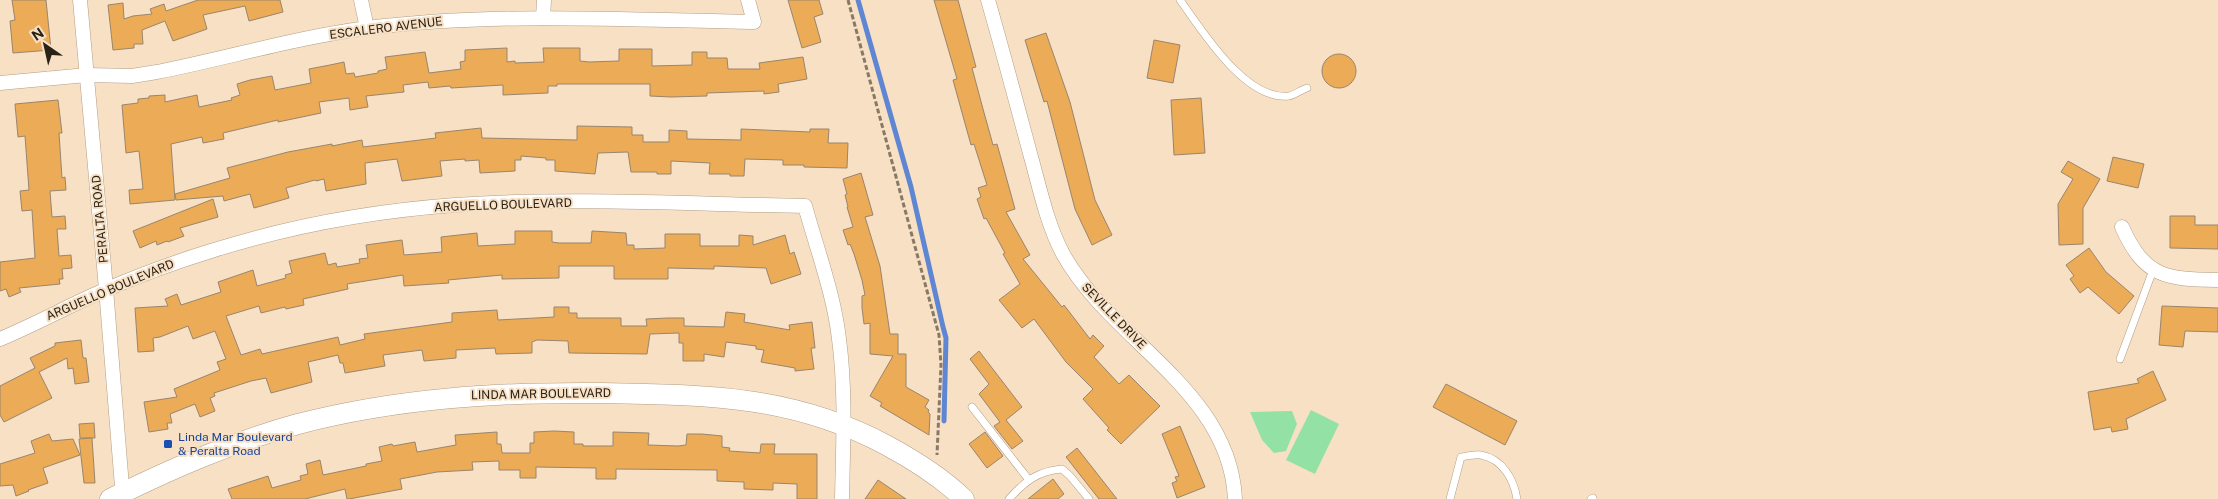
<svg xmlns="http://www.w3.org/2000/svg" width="2218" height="499" font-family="'Public Sans',sans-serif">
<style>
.green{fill:#94e1a6}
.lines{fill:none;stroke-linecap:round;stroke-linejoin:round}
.stream{stroke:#5f86d3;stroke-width:5}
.building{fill:#ebab57;stroke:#9a856c}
.lane-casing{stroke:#b39e84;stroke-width:8}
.street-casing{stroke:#b39e84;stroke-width:15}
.secondary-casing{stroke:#b39e84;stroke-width:21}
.path{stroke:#887967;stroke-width:3;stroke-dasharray:5 2.5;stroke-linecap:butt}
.lane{stroke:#fff;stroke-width:7}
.street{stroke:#fff;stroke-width:14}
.secondary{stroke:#fff;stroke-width:20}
.transit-dot{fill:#1a4fb4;stroke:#f7e0c4;stroke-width:2}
.labels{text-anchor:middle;stroke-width:4;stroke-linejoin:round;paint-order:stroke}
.street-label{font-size:12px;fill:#2a2117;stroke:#f7e0c4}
.transit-label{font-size:12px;fill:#164399;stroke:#f7e0c4;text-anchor:start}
</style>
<rect width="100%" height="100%" fill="#f7e0c4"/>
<!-- green -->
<g class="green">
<polygon points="1311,410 1339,424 1315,474 1286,460"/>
<polygon points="1292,411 1297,424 1286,451 1274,453 1262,440 1250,412"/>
</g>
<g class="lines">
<!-- stream -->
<polyline class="stream" points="858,0 911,187 943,327 946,338 944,421"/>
</g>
<!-- building -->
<g class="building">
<polygon points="12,0 46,0 51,50 13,53 10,21 15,20"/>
<polygon points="198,0 280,0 283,12 249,21 245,6 203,15 207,29 173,41 165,21 142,30 143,44 134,44 134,48 113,50 108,5 123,3 124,19 133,16 152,14 150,9 164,4 166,11"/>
<polygon points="788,0 819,0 823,14 814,17 821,42 802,48"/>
<polygon points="934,0 958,0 976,67 972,68 983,109 993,145 997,144 1015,209 1006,212 1030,255 1023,259 1062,307 1064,305 1090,339 1093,335 1104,346 1094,357 1119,384 1129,375 1160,406 1121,444 1107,430 1109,428 1083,399 1093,389 1066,362 1034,319 1022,328 999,300 1020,284 1003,254 1005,253 986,218 984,219 977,199 981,197 978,188 987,185 974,144 971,145 961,109 953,80 957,79"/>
<polygon points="1046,33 1070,102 1095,200 1112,235 1092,245 1075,209 1047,101 1044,102 1025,40"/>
<polygon points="1154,40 1180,45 1173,83 1147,78"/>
<polygon points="507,48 507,62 515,61 515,63 544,62 543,48 580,48 580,61 589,62 619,61 619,49 652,49 652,66 692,65 692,52 707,52 707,58 727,58 728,69 760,69 759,63 803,57 807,79 778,84 779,92 764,94 764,91 707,93 707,96 671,97 650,96 650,84 557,84 557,86 548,86 548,93 503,95 503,85 451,88 450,86 429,88 428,82 403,85 404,92 366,96 368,107 350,110 349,98 319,102 321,113 278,122 278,120 223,133 224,139 203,143 202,137 171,144 175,200 130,204 129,190 143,189 139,151 126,153 122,105 138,103 138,99 149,98 149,96 165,95 165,102 197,95 199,107 232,100 231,98 240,95 237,84 250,80 272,76 275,90 311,83 309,69 330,65 344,62 346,74 354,73 355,77 378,73 378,71 387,69 385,57 425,52 429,73 461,69 460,62 465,61 465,50"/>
<circle cx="1339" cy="71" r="17"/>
<polygon points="1201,98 1205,153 1174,155 1171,100"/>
<polygon points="58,100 62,133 59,133 62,178 65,177 66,190 50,191 52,217 65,216 66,229 57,229 59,256 71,255 72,268 62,269 63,279 59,279 60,284 19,288 21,292 9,297 6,289 0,291 0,262 35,258 32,210 22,211 20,191 29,190 25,136 18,137 15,104"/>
<polygon points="577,126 632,127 632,135 643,135 643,142 669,142 669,130 687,131 687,139 741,140 741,129 810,132 810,129 829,129 828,143 848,143 847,168 804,167 804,165 783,165 783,160 745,159 744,176 730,176 730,174 709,174 710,163 671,161 671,174 657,174 657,172 631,172 628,152 598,153 595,174 555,171 555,160 546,160 546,158 521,156 521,160 515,160 515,171 480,173 479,160 465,161 465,159 440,161 442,176 402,181 397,159 365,163 366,184 326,191 324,179 316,181 315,180 286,188 289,198 254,208 250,194 224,201 223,196 176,200 175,194 230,178 227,168 288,152 332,144 332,146 362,140 363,147 436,138 435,133 481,128 482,138 577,140"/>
<polygon points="2113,157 2144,164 2138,188 2107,181"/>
<polygon points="2068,161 2100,179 2083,208 2083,244 2059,245 2058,204 2073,179 2061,172"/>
<polygon points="861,173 873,215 865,217 880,266 890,334 898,334 898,354 906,354 906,387 929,400 925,407 929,410 928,412 930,414 929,435 880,406 882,403 870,396 893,356 870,354 870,323 864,324 862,308 862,296 865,295 862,280 854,254 850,244 848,245 843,230 853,227 847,207 848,207 845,195 847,194 843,179"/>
<polygon points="213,199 218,217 180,228 184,236 168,242 167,241 157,245 156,241 140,248 133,231"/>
<polygon points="2170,216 2195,216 2195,225 2218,225 2218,249 2170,248"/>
<polygon points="515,231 552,231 552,242 559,243 591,243 592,231 626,233 627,245 634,245 634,249 665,248 665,234 700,234 700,246 739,246 739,235 753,236 753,245 785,235 790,254 794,252 801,274 771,284 766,268 714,266 714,269 668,268 668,279 614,279 614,266 559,266 559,278 502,279 502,275 448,280 449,283 404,286 403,275 347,284 348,289 303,299 304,305 286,309 285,307 261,313 259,306 226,316 241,355 260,349 262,354 338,337 340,345 365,339 364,334 452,322 452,313 497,310 498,320 554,317 554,307 569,307 569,313 577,313 577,318 621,318 621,326 647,326 646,319 668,318 684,318 684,326 724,327 726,312 745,314 744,322 790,330 789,325 812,322 815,348 811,348 814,369 795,371 795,368 761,362 764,350 756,349 756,346 726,342 724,357 704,354 704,361 683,361 683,343 679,343 679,333 650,334 647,354 569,353 568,341 537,340 532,342 532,353 496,354 495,348 456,350 456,358 424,361 422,350 383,355 385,366 345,373 343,363 340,363 338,355 308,362 312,382 271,393 266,378 251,381 214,393 215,396 210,398 215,411 200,417 195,404 170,414 172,423 167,423 168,429 149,432 144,402 177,397 174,389 220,370 217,362 226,359 215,331 193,339 188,326 160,337 153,338 154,351 138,352 135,308 168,306 165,299 177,294 181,305 221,292 218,282 253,270 257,286 286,278 285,275 292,273 289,261 325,253 328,265 336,263 337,267 360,263 359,259 368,258 366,245 402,240 404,255 442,252 441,237 477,233 478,246 515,244"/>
<polygon points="2089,248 2106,272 2134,296 2119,314 2088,287 2080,293 2070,279 2074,276 2066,265"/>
<polygon points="2162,306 2218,308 2218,332 2185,331 2183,347 2159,345"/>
<polygon points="81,340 83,358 86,358 89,382 75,384 73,368 68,369 67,358 39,372 52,398 4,422 0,415 0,386 35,368 30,358 55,346 55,343"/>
<polygon points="979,351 1022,407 1006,420 1023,441 1012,449 994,426 1000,422 979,394 989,384 970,359"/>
<polygon points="2153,371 2166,400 2126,419 2128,429 2112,432 2111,427 2094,430 2088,392 2139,383 2137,379"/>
<polygon points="1446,384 1517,421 1505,445 1433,407"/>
<polygon points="94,423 95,438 80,438 79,424"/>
<polygon points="1180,426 1205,487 1177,498 1172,483 1177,481 1175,477 1179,476 1162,434"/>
<polygon points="554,431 574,432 574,444 583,444 583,446 613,446 613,432 649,433 648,445 678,446 686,445 687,434 702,434 722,436 722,447 730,448 729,451 760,453 761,444 775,444 774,454 817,454 817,499 797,499 797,484 773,483 773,490 744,489 744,482 717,481 717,470 616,469 616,479 596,479 596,468 536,467 536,478 520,478 520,470 499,470 499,461 472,462 473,470 437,472 400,479 402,489 349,499 347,499 345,489 305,499 232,499 228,489 268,476 272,488 301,480 300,476 308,474 306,464 320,460 323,475 366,466 366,464 382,461 379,447 392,444 393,446 415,442 417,452 456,445 455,435 497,432 497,444 501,444 502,453 530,453 530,443 534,443 534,432"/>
<polygon points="985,432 1003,456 987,468 969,444"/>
<polygon points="49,434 52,441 73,439 80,455 43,468 48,483 28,490 29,491 16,496 13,485 0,486 0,464 35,453 31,441"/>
<polygon points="92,438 95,483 84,483 79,439"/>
<polygon points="1077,448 1117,499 1099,499 1066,457"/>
<polygon points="1053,479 1064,494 1058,499 1028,499"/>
<polygon points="878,480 906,499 865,499"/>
</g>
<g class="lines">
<defs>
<g id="lane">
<path d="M1180,0C1202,30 1245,101 1289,96C1294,95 1301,90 1307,88"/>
<polyline points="2120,359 2153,270"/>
<polyline points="972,407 1029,480"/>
<path d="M1009,499C1025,481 1038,471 1062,469L1070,476L1089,499"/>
<path d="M1450,499L1461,457C1467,456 1475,454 1481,455C1503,459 1514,480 1517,499"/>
<polyline points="1591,499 1593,498"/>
</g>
<g id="street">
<polyline points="80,0 106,289 123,499"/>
<polyline points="361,0 367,28"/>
<path d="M988,0C1003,52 1017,105 1031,157C1040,189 1047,224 1063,254C1111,341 1230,390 1235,499"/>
<polyline points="543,18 544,0"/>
<path d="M0,83L87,75L132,76L157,72C228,58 297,37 368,28C496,12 625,20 754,22L748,0"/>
<path d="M2122,227C2145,278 2166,279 2218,280"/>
<path d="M0,339C36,324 70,305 105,290C140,275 175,262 211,251C290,226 373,211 455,205C571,197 689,204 805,206C817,249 834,295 839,339C846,392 843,446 842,499"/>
</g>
<path id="secondary" d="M110,499C171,469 232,442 298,424C398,398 499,392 602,393C706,395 792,395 886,445C914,460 941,477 964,499"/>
</defs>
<!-- lane casing -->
<use href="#lane" class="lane-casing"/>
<!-- street casing -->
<use href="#street" class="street-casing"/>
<!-- secondary casing -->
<use href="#secondary" class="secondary-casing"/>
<!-- path -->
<polyline class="path" points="848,0 939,335 941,365 937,455"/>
<!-- lane -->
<use href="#lane" class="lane"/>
<!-- street -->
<use href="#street" class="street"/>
<!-- secondary -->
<use href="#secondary" class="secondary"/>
</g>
<!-- markers -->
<rect class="transit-dot" x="163" y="439" width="10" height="10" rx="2.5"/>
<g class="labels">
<!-- street labels -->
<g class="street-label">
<text transform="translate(386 28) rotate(-7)" y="4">ESCALERO AVENUE</text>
<text transform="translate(503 205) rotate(-2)" y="4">ARGUELLO BOULEVARD</text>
<text transform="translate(100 219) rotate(-95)" y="4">PERALTA ROAD</text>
<text transform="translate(110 290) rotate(-23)" y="4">ARGUELLO BOULEVARD</text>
<text transform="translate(1114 316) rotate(46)" y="4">SEVILLE DRIVE</text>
<text transform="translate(541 394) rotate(-1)" y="4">LINDA MAR BOULEVARD</text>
</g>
<!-- transit labels -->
<g class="transit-label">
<text x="178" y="441">Linda Mar Boulevard<tspan x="178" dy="14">&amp; Peralta Road</tspan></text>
</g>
</g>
<!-- north arrow -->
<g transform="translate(45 45) rotate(326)" stroke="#f7e0c4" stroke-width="4" paint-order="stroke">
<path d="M0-4L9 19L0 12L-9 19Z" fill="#2a2117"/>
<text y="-8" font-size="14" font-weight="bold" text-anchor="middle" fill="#2a2117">N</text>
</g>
</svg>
